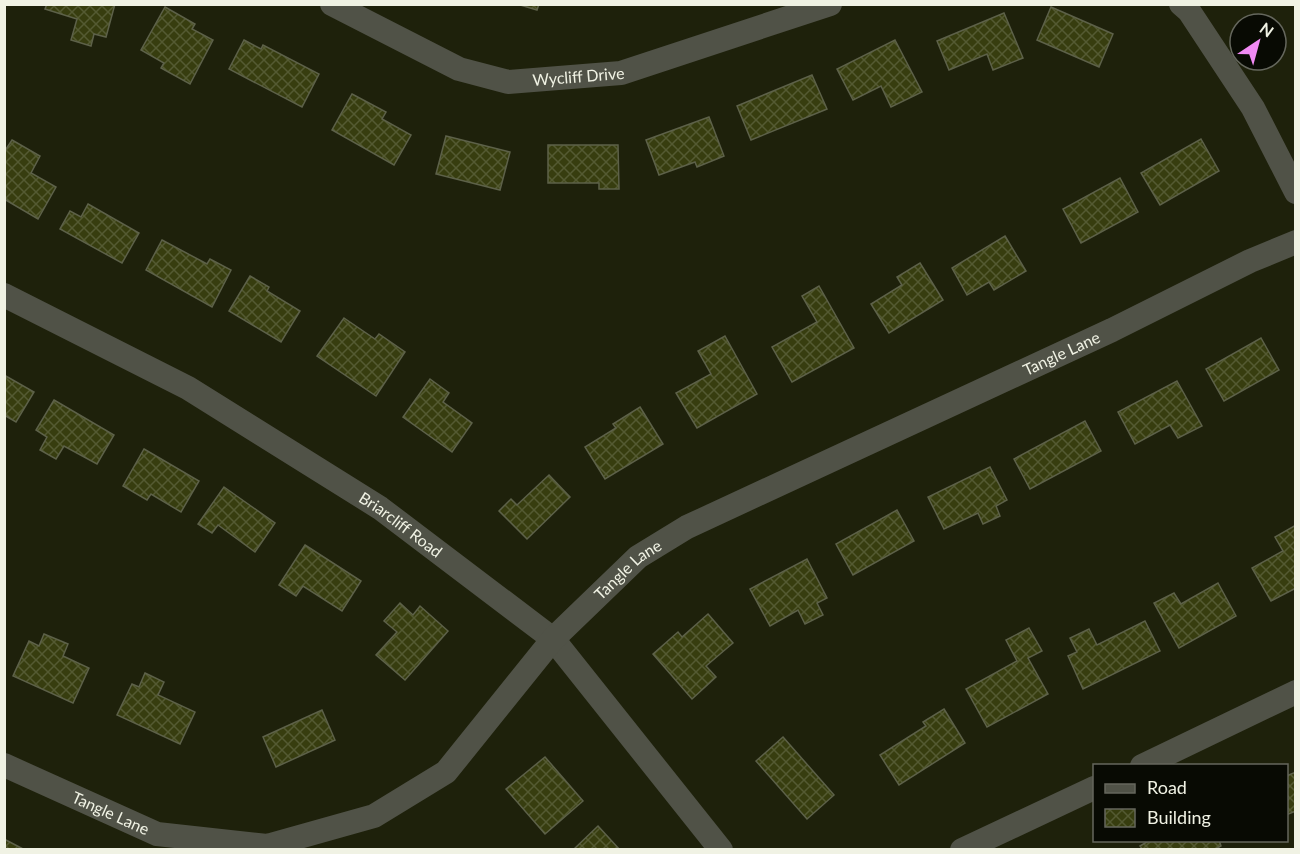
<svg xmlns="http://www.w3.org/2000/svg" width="1300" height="854" font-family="Lato,sans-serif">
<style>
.building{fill:url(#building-cross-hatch);stroke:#5d6149;stroke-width:1.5}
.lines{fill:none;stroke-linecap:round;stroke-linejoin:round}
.street{stroke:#505247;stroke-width:24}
.labels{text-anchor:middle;stroke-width:4.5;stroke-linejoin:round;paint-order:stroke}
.street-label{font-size:16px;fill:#f0f2e4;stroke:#080a03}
</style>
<defs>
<pattern id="building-cross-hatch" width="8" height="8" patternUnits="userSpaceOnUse" patternTransform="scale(1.5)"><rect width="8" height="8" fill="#373d0f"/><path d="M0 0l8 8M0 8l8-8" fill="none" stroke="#545a32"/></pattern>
</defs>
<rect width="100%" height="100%" fill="#1e210b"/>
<!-- building -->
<g class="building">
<polygon points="47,4 115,4 106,37 94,34 91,46 71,40 77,19 45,9"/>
<polygon points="517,4 539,4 537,10"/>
<polygon points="165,7 195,24 192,29 213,40 190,84 161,68 164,63 141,50"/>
<polygon points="1051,7 1113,34 1099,67 1037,40"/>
<polygon points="1004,13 1023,58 993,70 987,54 949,70 937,41"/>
<polygon points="244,40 261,49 263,45 319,74 302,107 229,69"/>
<polygon points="895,40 922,92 891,107 881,86 853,100 837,69"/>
<polygon points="812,75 827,109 751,140 737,106"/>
<polygon points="352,94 386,112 382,119 411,135 394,165 332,130"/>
<polygon points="709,117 724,156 697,167 695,162 659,175 646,140"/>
<polygon points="446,136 510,152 500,190 436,174"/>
<polygon points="1201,139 1219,171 1160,205 1141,173"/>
<polygon points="12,140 40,156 31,173 56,187 38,219 4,199 4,152"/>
<polygon points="548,145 618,145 619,189 599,189 599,183 548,183"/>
<polygon points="1120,178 1138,212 1081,243 1063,209"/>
<polygon points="88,204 139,233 122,263 60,229 70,211 81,217"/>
<polygon points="1005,236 1026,271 994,290 989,282 967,295 952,268"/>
<polygon points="162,240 207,264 210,259 231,270 212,307 146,270"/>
<polygon points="920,263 943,300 889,333 871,304 902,285 897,277"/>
<polygon points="250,276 269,287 267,291 300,311 281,342 229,311"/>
<polygon points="819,286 854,348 792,382 772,347 817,322 802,296"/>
<polygon points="344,318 375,339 379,334 405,352 376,396 317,356"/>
<polygon points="725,336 757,394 697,428 676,393 711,374 698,351"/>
<polygon points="1261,338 1279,370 1224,401 1206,369"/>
<polygon points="4,375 34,392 16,422 4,415"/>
<polygon points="430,379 449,393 443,402 472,423 452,452 403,417"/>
<polygon points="1177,381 1202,426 1178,438 1170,425 1135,444 1118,412"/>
<polygon points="54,400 114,435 97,464 64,446 56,459 40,450 47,437 36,430"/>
<polygon points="640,407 663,444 605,479 585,447 616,428 613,424"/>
<polygon points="1085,421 1101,451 1030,489 1014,459"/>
<polygon points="144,449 199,481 181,512 151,494 147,500 123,486"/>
<polygon points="990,467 1007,500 996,506 1000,516 983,524 978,513 944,529 928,497"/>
<polygon points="549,475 570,497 527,539 499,511 511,499 517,505"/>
<polygon points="224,487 275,523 255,552 218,525 212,533 198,524"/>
<polygon points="897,510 914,541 853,575 836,544"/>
<polygon points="1296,525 1296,588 1271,601 1252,568 1283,551 1275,537"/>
<polygon points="305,545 361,581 342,611 303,586 296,596 279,585"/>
<polygon points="807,559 827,598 817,603 823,615 805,624 798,610 770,626 750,589"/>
<polygon points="1218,583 1236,616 1179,648 1154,603 1174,593 1181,604"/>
<polygon points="400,603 413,615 420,606 448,631 405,680 376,655 397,632 384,621"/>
<polygon points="708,614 733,643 706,666 716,677 692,699 653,654 678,632 682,637"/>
<polygon points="1145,621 1160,651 1083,689 1068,656 1077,652 1070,638 1089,629 1097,645"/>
<polygon points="1029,628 1042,651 1028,658 1048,694 987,727 966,689 1017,661 1006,640"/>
<polygon points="44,634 68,644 63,656 89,668 73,703 13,676 29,641 39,646"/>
<polygon points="145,673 164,682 158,695 195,712 180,744 117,715 132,684 139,687"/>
<polygon points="944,709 965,743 899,785 880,755 926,726 923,722"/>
<polygon points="322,710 335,740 276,767 263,737"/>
<polygon points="783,737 834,795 807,819 756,761"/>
<polygon points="545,757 583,801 545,834 506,789"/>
<polygon points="1296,772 1296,811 1286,815 1286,776"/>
<polygon points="598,826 620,850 573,850"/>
<polygon points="4,839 25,850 4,850"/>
<polygon points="1150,840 1219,840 1221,846 1214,850 1143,850 1140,846"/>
</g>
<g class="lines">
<!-- street -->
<g class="street">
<path id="s1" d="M332,4L459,69L508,82L621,73L830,4"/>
<polyline points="1181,4 1189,11 1253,108 1296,192"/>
<path id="s2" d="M4,295L188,388L380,508L553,639L721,850"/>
<path id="s3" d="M4,765L157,834L267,846L374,816L446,772L553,639L638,557L687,527L1112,330L1250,261L1296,242"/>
<polyline points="1142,766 1296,692"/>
<polyline points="962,850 1094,788"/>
</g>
</g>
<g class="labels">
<!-- street labels -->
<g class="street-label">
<text dy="6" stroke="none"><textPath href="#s1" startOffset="264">Wycliff Drive</textPath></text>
<text dy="6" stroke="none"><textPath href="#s3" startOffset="1233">Tangle Lane</textPath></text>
<text dy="6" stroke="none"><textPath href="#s2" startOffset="459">Briarcliff Road</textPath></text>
<text dy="6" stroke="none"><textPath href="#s3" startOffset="747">Tangle Lane</textPath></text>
<text dy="6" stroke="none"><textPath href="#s3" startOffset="117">Tangle Lane</textPath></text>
</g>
</g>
<!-- border -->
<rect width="1300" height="854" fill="none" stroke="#f0f2e4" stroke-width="12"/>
<!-- legend -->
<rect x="1093" y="764" width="195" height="78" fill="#080a03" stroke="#65675d" stroke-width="1.5"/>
<rect x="1105" y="784" width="30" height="9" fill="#505247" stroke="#65675d" stroke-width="1.5"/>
<text x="1147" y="794" font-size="18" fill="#f0f2e4">Road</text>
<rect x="1105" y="809" width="30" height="18" fill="url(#building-cross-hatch)" stroke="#65675d" stroke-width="1.5"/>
<text x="1147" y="824" font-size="18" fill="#f0f2e4">Building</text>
<!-- north arrow -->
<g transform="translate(1258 42) rotate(36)"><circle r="28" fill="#080a03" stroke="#65675d" stroke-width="1.5"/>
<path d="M0-4.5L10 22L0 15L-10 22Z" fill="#f18af4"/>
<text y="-9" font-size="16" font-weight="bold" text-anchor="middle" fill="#f0f2e4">N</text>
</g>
</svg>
